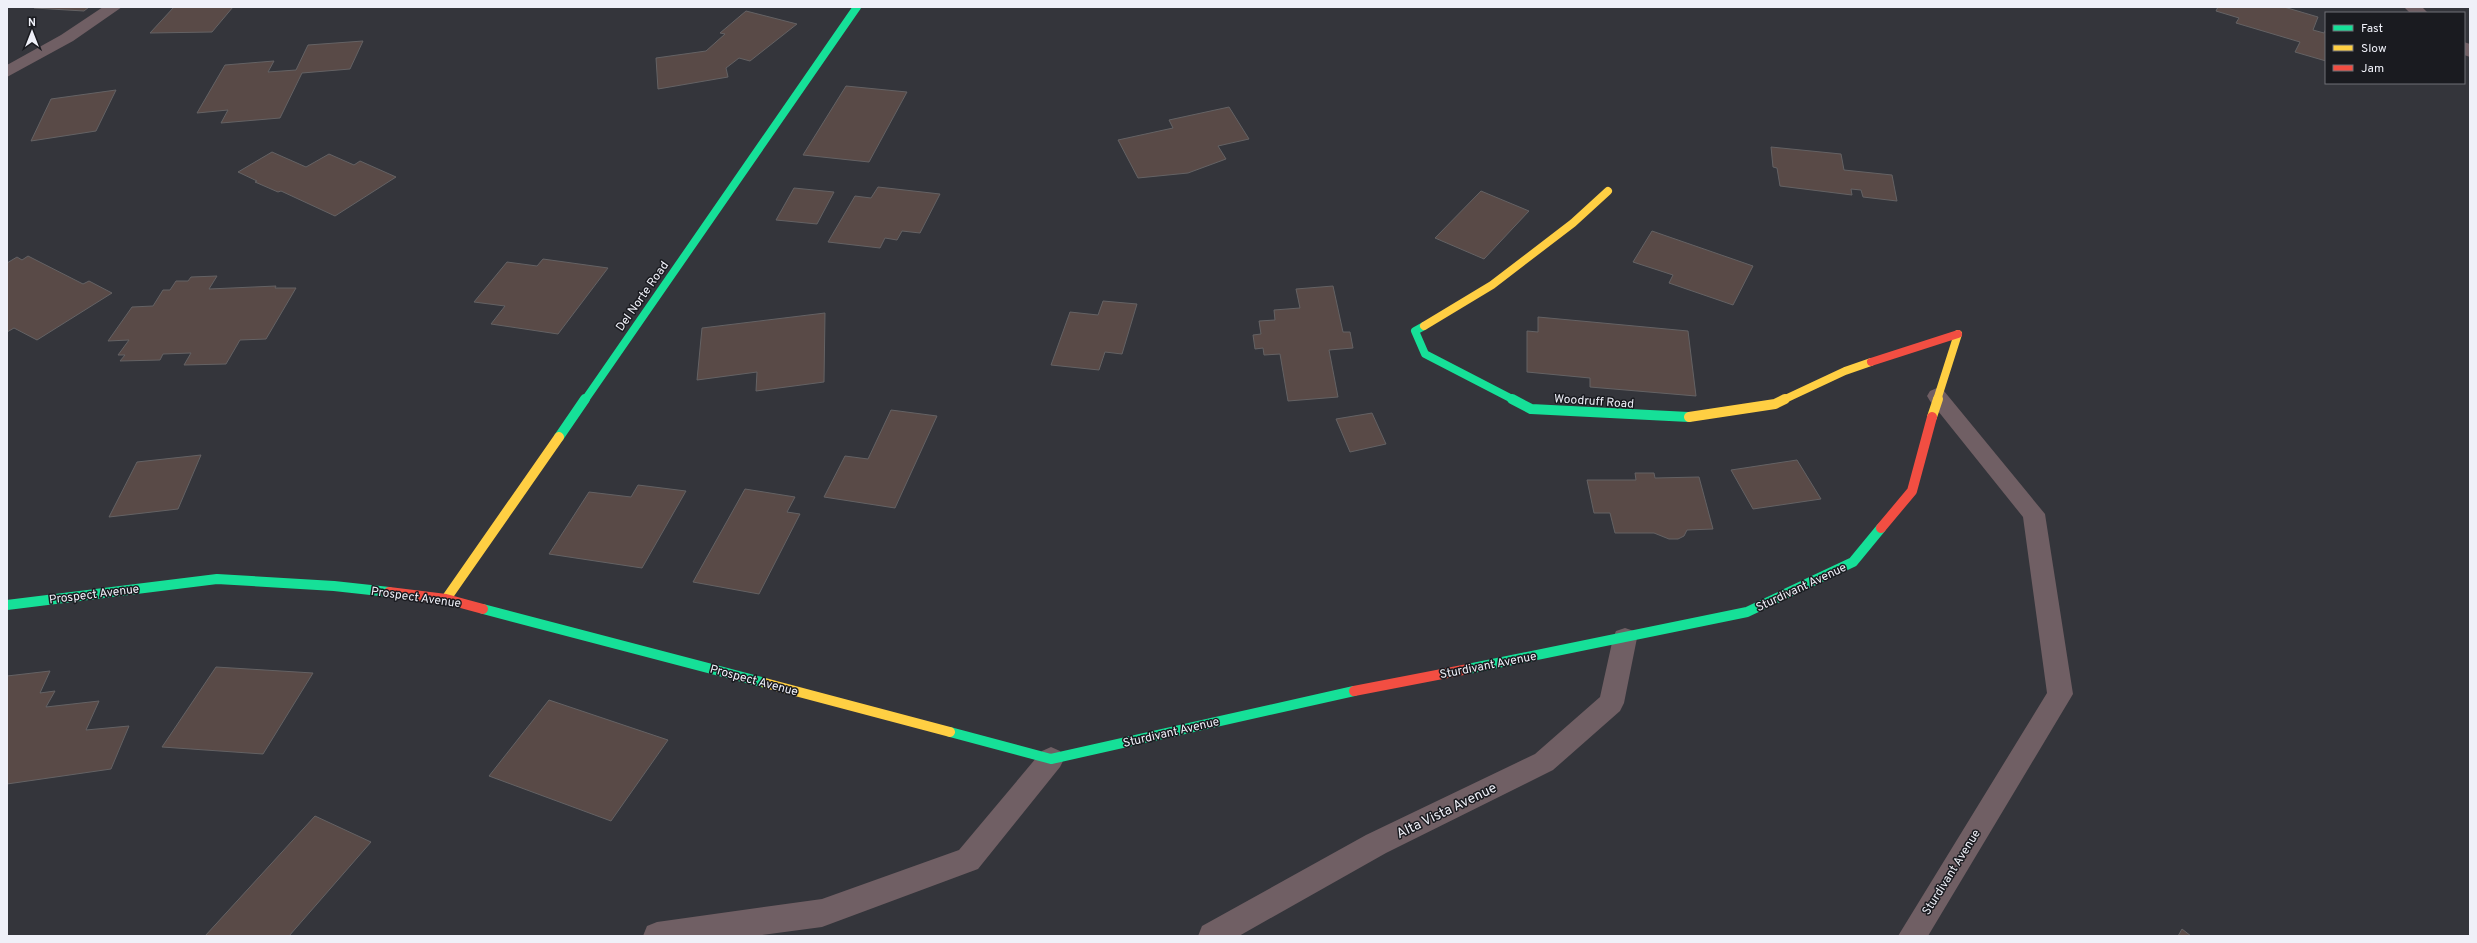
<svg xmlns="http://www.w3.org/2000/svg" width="2477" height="943" font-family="Overpass,sans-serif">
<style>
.building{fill:#594a47;stroke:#646264}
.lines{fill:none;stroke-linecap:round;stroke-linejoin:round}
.lane{fill:#705f64;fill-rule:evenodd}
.street{fill:#705f64;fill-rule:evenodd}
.fast-far1{stroke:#16e098;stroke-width:8}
.fast{stroke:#16e098;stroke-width:10}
.slow-far1{stroke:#ffcf43;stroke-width:8}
.slow{stroke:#ffcf43;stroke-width:10}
.jam-far1{stroke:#f24e42;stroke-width:8}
.jam{stroke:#f24e42;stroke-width:10}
.labels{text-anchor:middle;stroke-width:3;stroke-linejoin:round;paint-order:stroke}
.street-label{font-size:12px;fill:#eff0f8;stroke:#1a1b20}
.near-street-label{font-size:14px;fill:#eff0f8;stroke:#1a1b20}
</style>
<rect width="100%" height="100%" fill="#34353b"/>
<!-- building -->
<g class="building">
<polygon points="89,7 84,11 34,8 35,7"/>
<polygon points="174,7 233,7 212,32 150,33"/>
<polygon points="2218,7 2284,7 2318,17 2313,30 2324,33 2326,29 2326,61 2295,52 2300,42 2236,23 2239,18 2216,11"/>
<polygon points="746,11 797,24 750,61 739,58 726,68 728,77 658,89 656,58 706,51 725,34 720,33"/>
<polygon points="363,41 350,69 302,73 280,118 221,123 228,110 197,113 225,65 274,61 268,72 296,70 308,45"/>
<polygon points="846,86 907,92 869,162 803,155"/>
<polygon points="116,90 96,131 31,141 51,99"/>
<polygon points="1229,107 1249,139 1218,146 1226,159 1188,173 1138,178 1118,140 1173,128 1169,120"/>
<polygon points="1771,147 1841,154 1844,170 1892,175 1897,201 1863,197 1861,190 1851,189 1852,195 1780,186 1777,168 1773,167"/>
<polygon points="272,152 306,167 329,154 354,165 360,161 396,177 335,216 281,191 278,192 255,182 257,181 238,172"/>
<polygon points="878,187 940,194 920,233 902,231 897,240 885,238 880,248 828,242 855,196 871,198"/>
<polygon points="794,188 834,192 817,224 776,220"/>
<polygon points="1481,191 1529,211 1484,259 1435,238"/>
<polygon points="1652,231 1753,266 1733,305 1669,283 1673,275 1633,262"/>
<polygon points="28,256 83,284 89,281 112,293 37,340 14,328 7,332 7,263 17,257 22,260"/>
<polygon points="543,259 608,268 558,334 491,324 505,306 474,302 507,262 537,266"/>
<polygon points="217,276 209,289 276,286 275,288 296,288 266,339 240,340 226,364 184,365 191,353 163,354 160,360 120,361 125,355 118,355 129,340 108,341 132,307 153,306 163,290 170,290 176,281 188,281 191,277"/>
<polygon points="1333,286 1343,332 1350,332 1353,348 1329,350 1338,397 1288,401 1280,354 1264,355 1263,348 1255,349 1253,335 1261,334 1259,321 1275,320 1274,310 1300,308 1296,289"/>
<polygon points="1103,301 1137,304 1122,354 1105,352 1099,370 1051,365 1070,312 1098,315"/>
<polygon points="825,313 824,382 756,391 757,372 697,380 702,328"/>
<polygon points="1538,317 1688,331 1696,396 1590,387 1590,378 1527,372 1527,331 1538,332"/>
<polygon points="891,410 937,416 895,508 824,497 845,456 868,459"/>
<polygon points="1372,413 1386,444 1350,452 1336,419"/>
<polygon points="201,455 178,509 109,517 137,462"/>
<polygon points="1797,460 1821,499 1753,509 1731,470"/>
<polygon points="1635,473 1654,473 1655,478 1699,477 1713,529 1687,530 1684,536 1678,539 1669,539 1654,533 1615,533 1610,513 1594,513 1587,480 1636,480"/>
<polygon points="638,485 686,491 642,568 549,554 589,492 631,497"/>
<polygon points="745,489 795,497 787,512 800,514 759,594 693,582"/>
<polygon points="216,667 313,673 263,754 162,747"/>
<polygon points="50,671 40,693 55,691 46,707 99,701 86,730 129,726 111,769 7,784 7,676"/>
<polygon points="549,700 668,740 611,821 489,776"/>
<polygon points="315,816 371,842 289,936 205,936"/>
<polygon points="2182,929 2191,936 2178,936"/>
</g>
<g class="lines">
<!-- lane -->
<polygon class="lane" points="2404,7 2422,7 2428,13 2410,13"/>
<!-- street -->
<g class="street">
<polygon points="103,7 122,7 73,41 7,77 7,65 61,35"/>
<polygon points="2464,42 2470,44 2470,57 2464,55"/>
<polygon points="1937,388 1944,391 2045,514 2073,694 1928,936 1898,936 2047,693 2023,517 1930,401 1927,396 1930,391"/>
<polygon points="1625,628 1634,631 1637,638 1624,703 1620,711 1553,770 1386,853 1239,936 1198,936 1202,926 1366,835 1535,754 1600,697 1613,638 1616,631"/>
<polygon points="1051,747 1060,751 1064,759 1060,767 978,869 822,927 755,936 643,936 647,926 657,922 822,899 959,850 1042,751"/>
</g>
<!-- fast-far1 -->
<g class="fast-far1">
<polyline points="1424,326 1415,331 1425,354 1514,400"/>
<polyline points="585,400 857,7"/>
</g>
<!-- fast -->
<g class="fast">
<polyline points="1512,399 1531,409 1689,417"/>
<polyline points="559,437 585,399"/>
<polyline points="7,605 217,579 334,586 389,592"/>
<polyline points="483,609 765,683"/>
<polyline points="1468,669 1747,612 1853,562 1881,528"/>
<polyline points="950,732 1051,759 1354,691"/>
</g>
<!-- slow-far1 -->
<g class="slow-far1">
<polyline points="1424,326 1492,285 1573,223 1608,191"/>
<polyline points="1783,400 1845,371 1871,362"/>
<polyline points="1937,400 1958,334"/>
</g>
<!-- slow -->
<g class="slow">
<polyline points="1689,417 1775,404 1785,399"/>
<polyline points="1932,417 1938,399"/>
<polyline points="446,599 559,437"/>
<polyline points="765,683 950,732"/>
</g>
<!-- jam-far1 -->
<polyline class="jam-far1" points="1871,362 1958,334"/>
<!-- jam -->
<g class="jam">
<polyline points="1881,528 1912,491 1932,417"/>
<polyline points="389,592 446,599 483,609"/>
<polyline points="1354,691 1468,669"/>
</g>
</g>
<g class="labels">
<!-- street labels -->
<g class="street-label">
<text transform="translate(642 296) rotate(-55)" y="4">Del Norte Road</text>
<text transform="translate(1594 401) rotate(4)" y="4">Woodruff Road</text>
<text transform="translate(1801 587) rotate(-25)" y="4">Sturdivant Avenue</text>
<text transform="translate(94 594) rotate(-7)" y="4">Prospect Avenue</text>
<text transform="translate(416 597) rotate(8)" y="4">Prospect Avenue</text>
<text transform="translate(1488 665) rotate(-11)" y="4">Sturdivant Avenue</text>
<text transform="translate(754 680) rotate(15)" y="4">Prospect Avenue</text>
<text transform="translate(1171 732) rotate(-13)" y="4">Sturdivant Avenue</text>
<text transform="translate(1951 872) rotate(-58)" y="4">Sturdivant Avenue</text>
</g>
<!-- near-street labels -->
<g class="near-street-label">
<text transform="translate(1446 810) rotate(-26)" y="5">Alta Vista Avenue</text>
</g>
</g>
<!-- border -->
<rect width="2477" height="943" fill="none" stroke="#eff0f8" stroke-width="16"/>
<!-- legend -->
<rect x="2325" y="12" width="140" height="72" fill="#1a1b20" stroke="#6f7076"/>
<rect x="2333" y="25" width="20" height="6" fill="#16e098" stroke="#6f7076"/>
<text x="2361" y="32" font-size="12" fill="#eff0f8">Fast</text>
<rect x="2333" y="45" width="20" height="6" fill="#ffcf43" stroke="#6f7076"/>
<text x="2361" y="52" font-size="12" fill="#eff0f8">Slow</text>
<rect x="2333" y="65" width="20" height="6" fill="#f24e42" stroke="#6f7076"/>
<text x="2361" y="72" font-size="12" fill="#eff0f8">Jam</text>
<!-- north arrow -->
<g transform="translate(32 32)" stroke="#1a1b20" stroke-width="3" paint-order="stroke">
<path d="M0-3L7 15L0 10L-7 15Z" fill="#eff0f8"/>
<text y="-6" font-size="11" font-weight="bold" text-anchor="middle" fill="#eff0f8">N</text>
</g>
</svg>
